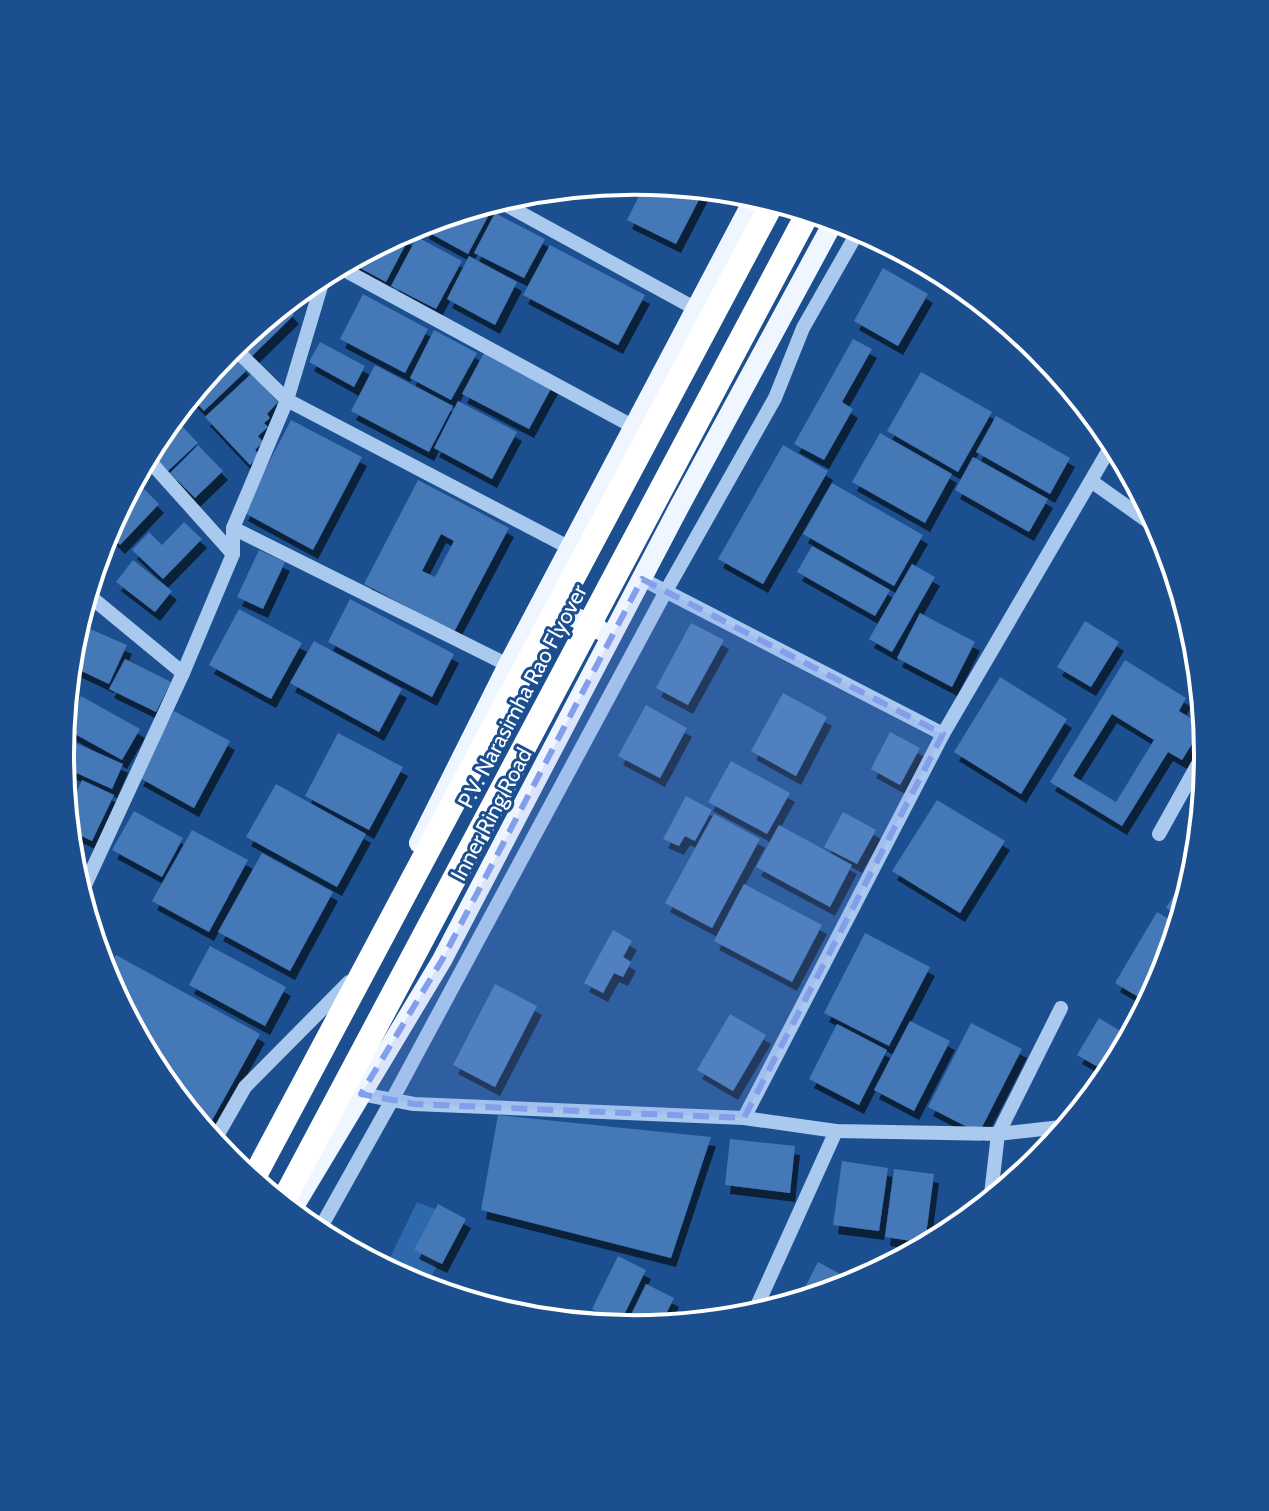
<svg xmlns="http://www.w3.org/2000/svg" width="1269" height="1511" font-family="Cabin,sans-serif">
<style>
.green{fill:#2e69ad}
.building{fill:#4478b7;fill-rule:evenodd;filter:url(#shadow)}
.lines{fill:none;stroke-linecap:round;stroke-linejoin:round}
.minor{stroke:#a9c9ee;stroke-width:14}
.major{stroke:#f0f6ff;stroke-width:20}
.highway-bridge{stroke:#fff;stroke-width:24}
.marked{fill:#839eea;fill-opacity:0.2;stroke:#839eea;stroke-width:6;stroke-dasharray:16 10;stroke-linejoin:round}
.labels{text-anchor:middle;stroke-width:6;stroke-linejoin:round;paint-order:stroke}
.street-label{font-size:22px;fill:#fff;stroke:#1b4f8f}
.rim{fill:none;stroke:#fff;stroke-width:4}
</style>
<defs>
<filter id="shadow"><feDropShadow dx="5" dy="9" stdDeviation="0" flood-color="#0009"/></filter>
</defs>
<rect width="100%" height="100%" fill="#1b4f8f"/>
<!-- green -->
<polygon class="green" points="417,1202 463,1220 424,1289 414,1286 384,1270"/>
<!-- building -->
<g class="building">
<polygon points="646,182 705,188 676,244 627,220"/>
<polygon points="486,203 493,207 468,254 424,230 428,221"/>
<polygon points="495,213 545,239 524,278 474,253"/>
<polygon points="400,233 409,238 386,282 347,261"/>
<polygon points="417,237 462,261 436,309 391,286"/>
<polygon points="550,245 645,295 618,345 523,295"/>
<polygon points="469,256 517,282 495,325 447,299"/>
<polygon points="883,268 928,294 898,346 854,321"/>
<polygon points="363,294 428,329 405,373 340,339"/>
<polygon points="284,304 294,315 250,358 236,343"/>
<polygon points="434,330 477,353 451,400 410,378"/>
<polygon points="853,339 872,349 842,402 853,409 824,460 794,444"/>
<polygon points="320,342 365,366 354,387 309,362"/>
<polygon points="486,349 553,385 529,429 462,394"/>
<polygon points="228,350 247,370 204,411 190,396"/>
<polygon points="375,365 453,406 429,452 351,411"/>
<polygon points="921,372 992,412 958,472 887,431"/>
<polygon points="251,374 278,402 267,414 270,418 264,423 268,427 258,436 263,442 255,450 260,455 250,465 205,417"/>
<polygon points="458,401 517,432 492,479 434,448"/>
<polygon points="996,416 1070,458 1050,494 976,452"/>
<polygon points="175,419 198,443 168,471 149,451 157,436"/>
<polygon points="291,420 362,457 313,550 243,512"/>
<polygon points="880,433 952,474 925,523 852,482"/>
<polygon points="198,445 223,471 195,498 170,473"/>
<polygon points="783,445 828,471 763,584 718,559"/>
<polygon points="973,457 1048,499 1029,532 955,490"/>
<path d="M418,480L509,528L454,632L364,584ZM441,534L454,541L435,577L422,571Z"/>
<polygon points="832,483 923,535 894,586 803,534"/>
<polygon points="140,485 159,504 120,545 106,531 120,505"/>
<polygon points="184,522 202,539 163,579 132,550 149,532 162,545"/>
<polygon points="812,546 890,590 875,616 797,572"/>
<polygon points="259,550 285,562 263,609 237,597"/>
<polygon points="133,560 172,591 155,612 116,582"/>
<polygon points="912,564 935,577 892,652 869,639"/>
<polygon points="350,599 454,654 432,697 328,642"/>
<polygon points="239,609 302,643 271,699 209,665"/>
<polygon points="920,613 975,642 952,687 897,658"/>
<polygon points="1085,621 1119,642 1091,687 1057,667"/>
<polygon points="691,623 724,640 688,705 656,688"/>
<polygon points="90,629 127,645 109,684 73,667"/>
<polygon points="314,641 402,689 379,732 290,683"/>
<polygon points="125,659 171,682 156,712 109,689"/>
<path d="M1125,660L1186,698L1179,711L1203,726L1182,760L1168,752L1122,826L1050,782ZM1112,714L1154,740L1116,802L1073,776Z"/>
<polygon points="1000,677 1067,719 1021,794 954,752"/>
<polygon points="783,693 827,717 796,776 751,751"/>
<polygon points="81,696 140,729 122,760 64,728"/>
<polygon points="646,705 687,728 660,778 618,756"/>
<polygon points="174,711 230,741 194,808 138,777"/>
<polygon points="890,732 920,748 900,785 871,769"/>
<polygon points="338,733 403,767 369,830 305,796"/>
<polygon points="62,737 123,764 112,789 61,766"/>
<polygon points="731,761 790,793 767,834 708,802"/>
<polygon points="82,780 114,795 92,841 67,829 66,815"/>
<polygon points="276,784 366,834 337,887 246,837"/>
<polygon points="686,796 712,810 695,841 685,836 679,846 663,839"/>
<polygon points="937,800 1005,841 960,913 892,871"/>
<polygon points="134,811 183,838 162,877 112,850"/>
<polygon points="843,812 876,830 857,864 824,847"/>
<polygon points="714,814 760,839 712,928 665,903"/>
<polygon points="779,825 852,865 830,907 756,867"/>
<polygon points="192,830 248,860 209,932 152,901"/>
<polygon points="262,853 333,892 290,971 218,932"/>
<polygon points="1186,875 1194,880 1183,918 1166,908"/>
<polygon points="744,884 822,925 792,982 714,941"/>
<polygon points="1157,912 1180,926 1165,976 1150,1004 1115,983"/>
<polygon points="613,930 632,941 623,957 631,962 623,977 614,973 603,993 584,983"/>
<polygon points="865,933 930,967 889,1046 824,1013"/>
<polygon points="210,946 286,987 265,1026 189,985"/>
<polygon points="116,955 260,1034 205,1133 157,1074 104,976"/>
<polygon points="495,984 537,1006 495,1087 453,1065"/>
<polygon points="730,1014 766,1035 733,1091 697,1070"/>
<polygon points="1099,1018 1132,1038 1112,1075 1077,1055"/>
<polygon points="910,1021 950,1041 914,1111 874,1090"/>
<polygon points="971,1023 1022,1049 979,1133 928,1107"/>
<polygon points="837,1024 887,1050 859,1105 809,1079"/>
<polygon points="498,1115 711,1137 671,1258 481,1210"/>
<polygon points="730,1139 795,1146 790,1193 725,1185"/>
<polygon points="842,1161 888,1168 879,1231 833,1225"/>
<polygon points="894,1169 934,1174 925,1243 885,1237"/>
<polygon points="438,1204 466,1219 442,1264 414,1250"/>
<polygon points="618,1256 646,1270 620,1323 592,1309"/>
<polygon points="818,1262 859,1284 809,1300 801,1295"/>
<polygon points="646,1284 674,1298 659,1328 624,1329"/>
</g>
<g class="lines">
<!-- minor -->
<g class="minor">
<polyline points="497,200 696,309"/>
<polyline points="337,266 634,427"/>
<polyline points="232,346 287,400 570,548"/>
<polyline points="146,457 233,554"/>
<polyline points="1091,481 1163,532"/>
<polyline points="233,528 508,665"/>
<polyline points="642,579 943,734"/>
<polyline points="86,593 183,673"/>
<polyline points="1159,834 1208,746"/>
<polyline points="80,896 183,673 233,554 233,528 287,400 325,273"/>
<polyline points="361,1094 414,1104 744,1118 836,1131 998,1134 1070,1126"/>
<polyline points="744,1118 943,734 1114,441"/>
<polyline points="213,1143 245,1087 349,982"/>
<polyline points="990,1203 998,1134 1061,1008"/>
<polyline points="317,1234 392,1100 666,591 775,398 803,328 860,228"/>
<polyline points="752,1317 836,1131"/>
</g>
<!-- major -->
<g class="major">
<polyline points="543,601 600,630"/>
<polyline points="419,843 508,665 756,195"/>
<polyline points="290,1213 442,960 677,511 835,219"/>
</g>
<!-- highway-bridge -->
<g class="highway-bridge">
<polyline points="252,1181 774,200"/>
<polyline points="281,1205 809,211"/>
</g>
</g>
<!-- marked area -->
<path class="marked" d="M642,579L943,734L744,1118L414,1104L361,1094L442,960Z"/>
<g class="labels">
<!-- street labels -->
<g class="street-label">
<text transform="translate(522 696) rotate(-62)" y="8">P.V. Narasimha Rao Flyover</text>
<text transform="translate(491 814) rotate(-62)" y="8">Inner Ring Road</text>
</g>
</g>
<!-- crop -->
<path d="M0 0H1269V1511H0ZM74 755a560 560 0 1 1 1120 0a560 560 0 1 1-1120 0Z" fill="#1b4f8f" fill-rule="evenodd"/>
<path class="rim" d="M74 755a560 560 0 1 1 1120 0a560 560 0 1 1-1120 0Z"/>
</svg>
